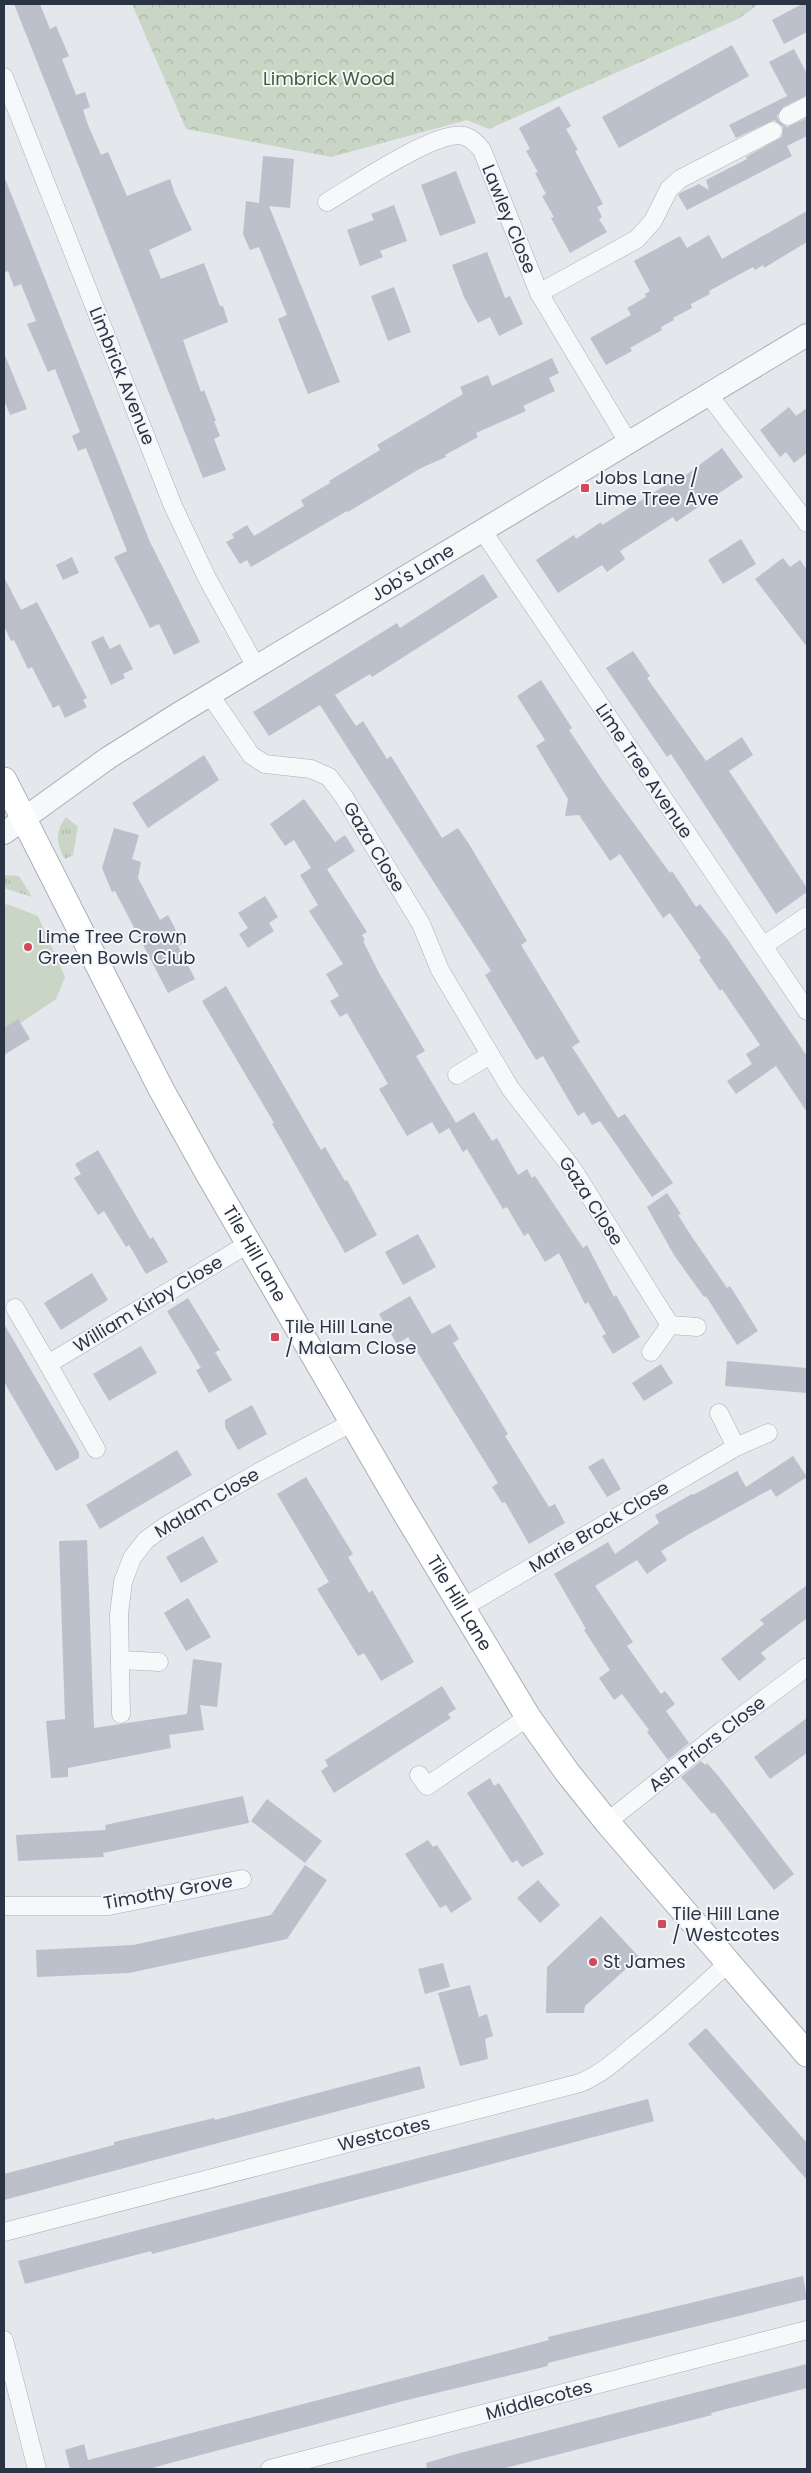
<svg xmlns="http://www.w3.org/2000/svg" width="811" height="2473" font-family="Poppins,sans-serif">
<style>
.grass{fill:url(#grass-tufts)}
.forest{fill:url(#forest-crowns)}
.green{fill:#c9d6c5}
.building{fill:#bbc0ca}
.lines{fill:none;stroke-linecap:round;stroke-linejoin:round}
.minor-casing{stroke:#a9aeb7;stroke-width:19}
.tertiary-casing{stroke:#a9aeb7;stroke-width:24}
.secondary-casing{stroke:#a9aeb7;stroke-width:27}
.minor{stroke:#f7f8fa;stroke-width:18}
.tertiary{stroke:#f7f8fa;stroke-width:22}
.secondary{stroke:#fff;stroke-width:25}
.poi-dot{fill:#d1495b;stroke:#f4f6f9;stroke-width:2}
.labels{text-anchor:middle;stroke-width:4;stroke-linejoin:round;paint-order:stroke}
.park-label{font-size:18px;fill:#3f6138;stroke:#f4f6f9}
.street-label{font-size:18px;fill:#2b3445;stroke:#f4f6f9}
.poi-label{font-size:18px;fill:#2b3445;stroke:#f4f6f9;text-anchor:start}
</style>
<defs>
<pattern id="grass-tufts" width="24" height="20" patternUnits="userSpaceOnUse" patternTransform="scale(1.25)"><rect width="24" height="20" fill="#c9d6c5"/><path d="M3 7l-1-3M5 7V3M7 7l1-3M15 17l-1-3M17 17v-4M19 17l1-3" fill="none" stroke="#adb8ab"/></pattern>
<pattern id="forest-crowns" width="20" height="18" patternUnits="userSpaceOnUse" patternTransform="scale(1.25)"><rect width="20" height="18" fill="#c9d6c5"/><path d="M2 6a3 3 0 1 1 6 0M12 15a3 3 0 1 1 6 0" fill="none" stroke="#adb8ab"/></pattern>
</defs>
<rect width="100%" height="100%" fill="#e4e7ec"/>
<!-- grass -->
<g class="grass">
<path d="M66,817L78,827L73,855L65,859C56,844 55,831 66,817Z"/>
<polygon points="4,875 19,876 32,897 4,888"/>
</g>
<!-- forest -->
<polygon class="forest" points="132,4 759,4 738,19 489,129 467,120 331,157 186,129"/>
<!-- green -->
<polygon class="green" points="7,904 38,916 65,977 56,999 4,1034 4,906"/>
<!-- building -->
<g class="building">
<polygon points="14,4 40,4 50,29 56,26 69,56 62,59 76,95 85,92 90,107 83,110 88,125 101,155 108,152 127,196 170,179 175,194 192,230 149,250 161,279 204,263 220,306 223,306 228,322 183,340 201,392 204,390 216,421 214,421 220,436 214,439 226,470 203,478"/>
<polygon points="802,4 807,4 807,32 784,44 772,20"/>
<polygon points="732,45 749,76 619,148 602,117"/>
<polygon points="794,49 807,74 807,95 783,107 777,116 779,121 787,127 807,118 807,136 787,146 792,156 687,210 678,195 680,193 699,184 709,190 706,180 747,159 746,157 782,137 783,127 774,120 736,138 729,125 787,96 769,62"/>
<polygon points="559,106 571,126 566,129 578,150 575,151 603,204 597,207 602,217 599,219 607,232 570,253 551,218 554,217 542,196 546,194 535,173 538,172 526,151 530,149 519,128"/>
<polygon points="263,156 294,159 290,208 269,206 340,382 308,394 278,319 287,315 259,247 250,250 243,234 246,201 259,203"/>
<polygon points="456,171 476,223 440,236 421,185"/>
<polygon points="4,176 150,542 200,642 174,655 159,624 150,628 114,557 127,551 86,448 78,451 72,436 80,432 55,369 48,372 27,324 36,321 21,284 14,287 8,271 4,273"/>
<polygon points="394,205 407,241 380,251 383,257 360,266 347,230 374,220 371,214"/>
<polygon points="807,211 807,242 764,268 763,265 755,270 753,267 709,291 710,294 691,304 692,308 673,318 674,320 661,327 662,330 630,348 632,351 606,365 590,338 631,315 627,308 646,297 645,294 650,291 634,261 680,236 687,248 709,235 722,259"/>
<polygon points="487,252 505,298 510,296 523,324 499,336 490,317 478,323 464,297 452,265"/>
<polygon points="394,287 411,332 388,341 371,296"/>
<polygon points="4,353 27,409 10,415 4,400"/>
<polygon points="552,358 559,373 549,378 555,391 523,406 526,411 476,433 478,437 445,455 446,457 421,468 348,512 347,511 251,567 247,560 240,564 226,542 234,538 232,534 247,525 254,536 304,506 301,500 330,483 329,481 380,450 377,445 463,394 460,387 488,375 492,386"/>
<polygon points="789,407 796,416 807,408 807,453 794,463 786,452 780,457 760,430"/>
<polygon points="722,448 743,477 676,522 673,517 620,551 625,559 607,572 602,565 558,593 536,560 574,535 576,539 601,522 602,525 685,473 686,475"/>
<polygon points="741,539 756,564 723,584 708,560"/>
<polygon points="72,557 79,573 63,580 56,565"/>
<polygon points="783,558 790,567 800,560 807,570 807,647 755,579"/>
<polygon points="483,574 498,597 372,677 370,674 335,695 356,726 363,721 387,759 391,756 442,838 458,828 469,844 527,941 521,945 580,1042 572,1047 618,1118 625,1114 673,1183 652,1197 600,1121 592,1125 584,1112 578,1116 543,1056 536,1060 485,975 491,971 320,705 269,736 253,712 397,623 400,628"/>
<polygon points="4,577 21,610 37,602 87,698 83,700 87,707 65,718 59,705 53,708 32,667 28,669 14,640 11,641 4,626"/>
<polygon points="103,636 110,649 120,644 133,669 123,674 125,678 111,685 91,642"/>
<polygon points="633,651 650,676 647,678 706,761 742,737 753,755 729,771 807,888 807,892 776,914 671,754 667,757 606,668"/>
<polygon points="541,680 572,728 569,730 603,781 670,873 672,871 696,907 700,904 728,940 807,1056 807,1112 776,1066 736,1094 727,1081 752,1064 746,1054 760,1045 722,989 720,991 699,960 701,958 670,913 663,918 620,854 610,861 579,815 565,816 568,799 536,746 545,740 517,696"/>
<polygon points="204,755 219,780 148,828 132,803"/>
<polygon points="304,799 335,842 345,835 355,851 327,869 367,932 362,935 365,940 363,941 379,973 425,1051 416,1056 456,1123 474,1112 492,1141 497,1138 518,1175 527,1169 532,1178 535,1176 583,1248 587,1245 614,1297 616,1295 640,1337 613,1354 602,1336 606,1334 588,1302 585,1304 559,1253 545,1262 528,1233 524,1236 507,1207 503,1209 467,1149 463,1152 449,1128 439,1134 432,1122 407,1136 379,1089 388,1084 347,1013 340,1017 330,1001 339,996 326,974 343,964 309,911 318,905 300,875 311,868 294,840 285,846 270,824"/>
<polygon points="114,828 139,835 132,859 141,862 138,878 160,920 168,915 183,944 178,946 195,979 168,993 115,891 112,892 102,868"/>
<polygon points="265,896 278,917 269,923 274,931 248,948 239,934 248,928 238,913"/>
<polygon points="226,986 321,1150 325,1147 345,1181 347,1180 377,1235 345,1253 282,1141 272,1124 274,1123 202,1001"/>
<polygon points="18,1019 30,1039 4,1055 4,1028"/>
<polygon points="98,1150 150,1239 153,1237 168,1262 146,1274 129,1245 126,1247 104,1211 98,1215 74,1178 81,1174 75,1164"/>
<polygon points="667,1193 681,1214 678,1215 692,1237 727,1288 730,1286 758,1331 737,1345 706,1296 704,1297 674,1255 647,1207"/>
<polygon points="418,1234 436,1267 403,1285 385,1252"/>
<polygon points="92,1273 108,1300 61,1330 44,1303"/>
<polygon points="410,1296 432,1334 450,1324 459,1339 453,1343 508,1434 505,1436 549,1507 555,1504 565,1523 529,1544 505,1502 502,1503 492,1487 498,1483 408,1337 397,1344 379,1314"/>
<polygon points="188,1298 220,1350 215,1352 232,1380 209,1393 196,1370 201,1368 167,1311"/>
<polygon points="4,1324 79,1452 79,1458 56,1471 4,1382"/>
<polygon points="141,1346 157,1373 109,1401 93,1374"/>
<polygon points="727,1361 807,1368 807,1393 725,1386"/>
<polygon points="661,1364 673,1383 644,1401 632,1383"/>
<polygon points="252,1405 267,1434 238,1450 225,1427 225,1420"/>
<polygon points="177,1450 192,1475 100,1529 86,1505"/>
<polygon points="793,1456 807,1477 776,1497 771,1489 691,1533 661,1551 667,1560 647,1574 637,1560 595,1586 633,1642 627,1646 661,1694 665,1691 675,1704 666,1711 689,1743 668,1760 647,1732 649,1730 622,1694 614,1700 599,1678 610,1670 584,1630 586,1629 554,1574 608,1542 615,1554 659,1523 655,1515 692,1494 693,1495 737,1471 746,1487"/>
<polygon points="603,1458 621,1489 607,1497 588,1467"/>
<polygon points="306,1477 353,1554 348,1557 369,1593 372,1590 414,1662 381,1681 364,1653 358,1656 317,1589 329,1582 277,1494"/>
<polygon points="203,1536 218,1562 181,1583 166,1557"/>
<polygon points="87,1540 94,1728 187,1714 193,1659 222,1663 217,1707 200,1705 204,1730 169,1735 171,1748 68,1768 68,1777 51,1778 46,1721 65,1719 59,1541"/>
<polygon points="807,1585 807,1618 761,1653 766,1659 739,1681 721,1659 764,1624 760,1620"/>
<polygon points="188,1598 211,1637 186,1651 164,1613"/>
<polygon points="442,1686 456,1709 448,1714 451,1718 334,1793 321,1771 328,1766 325,1760"/>
<polygon points="807,1718 807,1753 770,1779 754,1757"/>
<polygon points="701,1761 705,1765 707,1763 720,1778 794,1874 774,1890 714,1812 712,1814 681,1777"/>
<polygon points="490,1778 494,1786 499,1783 544,1854 522,1867 517,1860 512,1863 467,1793"/>
<polygon points="243,1796 249,1823 103,1853 104,1857 18,1861 16,1835 106,1830 105,1825"/>
<polygon points="267,1799 322,1841 305,1863 251,1821"/>
<polygon points="428,1840 433,1847 437,1845 472,1899 451,1913 446,1905 440,1908 405,1854"/>
<polygon points="305,1865 327,1880 287,1939 129,1973 37,1977 36,1950 133,1945 271,1915"/>
<polygon points="538,1880 560,1905 540,1923 517,1898"/>
<polygon points="601,1916 639,1957 585,2006 584,2013 546,2013 547,1967"/>
<polygon points="443,1963 450,1987 425,1994 418,1969"/>
<polygon points="470,1985 479,2017 487,2014 493,2036 485,2039 488,2059 460,2066 438,1993"/>
<polygon points="706,2028 807,2143 807,2180 688,2044"/>
<polygon points="420,2066 425,2088 4,2200 4,2174 114,2145 114,2142 214,2118 215,2120"/>
<polygon points="648,2099 654,2121 152,2254 151,2251 25,2284 18,2261"/>
<polygon points="803,2276 807,2299 548,2363 548,2366 403,2401 148,2469 70,2469 65,2450 84,2444 88,2460 549,2340 548,2337"/>
<polygon points="807,2364 807,2388 711,2413 712,2415 501,2469 427,2469 426,2463 460,2453"/>
</g>
<g class="lines">
<defs>
<g id="minor">
<polyline points="4,77 173,506 207,578 256,667"/>
<polyline points="788,116 807,106"/>
<path d="M327,202C354,186 437,129 464,136C472,138 477,144 482,150L539,293L628,442"/>
<polyline points="539,293 637,239 653,221 669,189 680,179 773,131"/>
<polyline points="708,394 807,523"/>
<polyline points="482,530 807,1011"/>
<polyline points="210,695 251,755 265,764 311,769 329,777 344,797 421,924 440,970 510,1088 574,1171 670,1325"/>
<polyline points="763,946 807,916"/>
<polyline points="457,1075 490,1055"/>
<polyline points="15,1308 48,1364"/>
<polyline points="651,1352 670,1325 697,1327"/>
<polyline points="719,1413 736,1447"/>
<polyline points="96,1449 48,1364 248,1244"/>
<polyline points="462,1608 736,1447 768,1433"/>
<polyline points="120,1660 159,1662"/>
<polyline points="121,1714 119,1614 123,1582 132,1558 146,1540 167,1525 261,1471 353,1422"/>
<polyline points="419,1775 427,1786 528,1717"/>
<polyline points="607,1822 723,1730 807,1667"/>
<polyline points="4,1906 109,1906 242,1879"/>
<path d="M4,2232L580,2083C602,2074 619,2058 637,2043C669,2018 698,1991 728,1963"/>
<polyline points="4,2340 37,2469"/>
<polyline points="270,2469 807,2330"/>
</g>
<g id="tertiary">
<path id="s1" d="M4,833L108,758L178,714L807,335"/>
</g>
<g id="secondary">
<path id="s2" d="M4,780L161,1089L206,1170L401,1506L528,1717L567,1772L607,1822L807,2054"/>
</g>
</defs>
<!-- minor casing -->
<use href="#minor" class="minor-casing"/>
<!-- tertiary casing -->
<use href="#tertiary" class="tertiary-casing"/>
<!-- secondary casing -->
<use href="#secondary" class="secondary-casing"/>
<!-- minor -->
<use href="#minor" class="minor"/>
<!-- tertiary -->
<use href="#tertiary" class="tertiary"/>
<!-- secondary -->
<use href="#secondary" class="secondary"/>
</g>
<!-- markers -->
<g class="poi-dot">
<rect x="580" y="483" width="10" height="10" rx="2.5"/>
<circle cx="28" cy="947" r="5"/>
<rect x="270" y="1332" width="10" height="10" rx="2.5"/>
<rect x="657" y="1919" width="10" height="10" rx="2.5"/>
<circle cx="593" cy="1962" r="5"/>
</g>
<g class="labels">
<!-- park labels -->
<g class="park-label">
<text x="329" y="85">Limbrick Wood</text>
</g>
<!-- street labels -->
<g class="street-label">
<text transform="translate(509 219) rotate(68)" y="6">Lawley Close</text>
<text transform="translate(122 376) rotate(68)" y="6">Limbrick Avenue</text>
<text dy="6" stroke="none"><textPath href="#s1" startOffset="485">Job's Lane</textPath></text>
<text transform="translate(644 771) rotate(56)" y="6">Lime Tree Avenue</text>
<text transform="translate(374 847) rotate(59)" y="6">Gaza Close</text>
<text transform="translate(591 1201) rotate(57)" y="6">Gaza Close</text>
<text dy="6" stroke="none"><textPath href="#s2" startOffset="536">Tile Hill Lane</textPath></text>
<text transform="translate(148 1304) rotate(-31)" y="6">William Kirby Close</text>
<text transform="translate(207 1503) rotate(-31)" y="6">Malam Close</text>
<text transform="translate(599 1527) rotate(-31)" y="6">Marie Brock Close</text>
<text dy="6" stroke="none"><textPath href="#s2" startOffset="941">Tile Hill Lane</textPath></text>
<text transform="translate(707 1744) rotate(-38)" y="6">Ash Priors Close</text>
<text transform="translate(168 1892) rotate(-10)" y="6">Timothy Grove</text>
<text transform="translate(384 2134) rotate(-14)" y="6">Westcotes</text>
<text transform="translate(539 2400) rotate(-15)" y="6">Middlecotes</text>
</g>
<!-- poi labels -->
<g class="poi-label">
<text x="595" y="484">Jobs Lane /<tspan x="595" dy="21">Lime Tree Ave</tspan></text>
<text x="38" y="943">Lime Tree Crown<tspan x="38" dy="21">Green Bowls Club</tspan></text>
<text x="285" y="1333">Tile Hill Lane<tspan x="285" dy="21">/ Malam Close</tspan></text>
<text x="672" y="1920">Tile Hill Lane<tspan x="672" dy="21">/ Westcotes</tspan></text>
<text x="603" y="1968">St James</text>
</g>
</g>
<!-- border -->
<rect width="811" height="2473" fill="none" stroke="#2b3445" stroke-width="10"/>
</svg>
